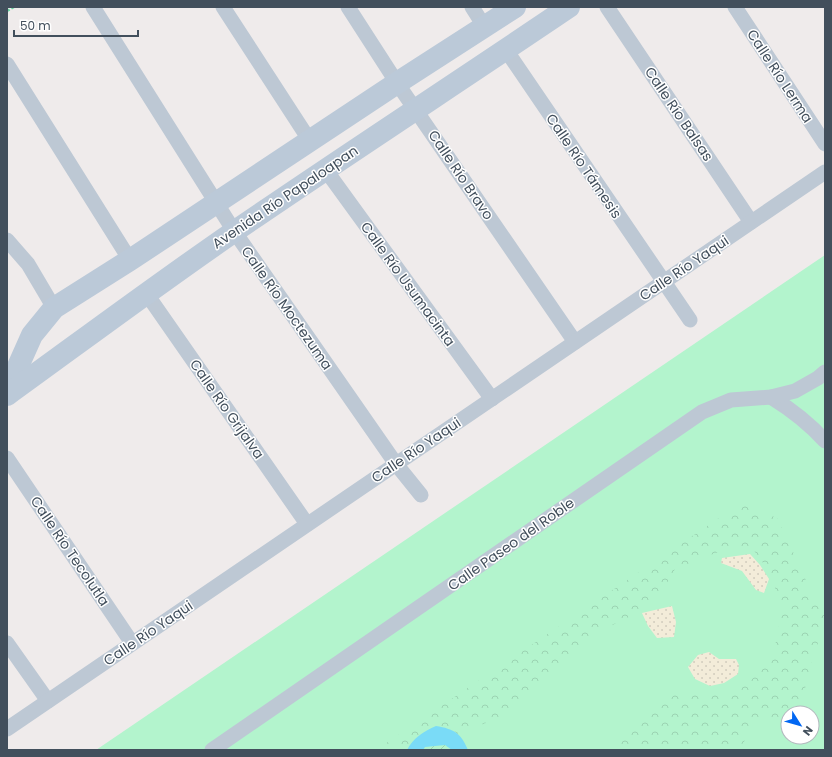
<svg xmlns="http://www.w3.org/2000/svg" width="832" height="757" font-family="Poppins,sans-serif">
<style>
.grass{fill:#b3f4cd;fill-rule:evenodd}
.forest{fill:url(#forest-crowns)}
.sand{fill:url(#sand-dots)}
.garden{fill:url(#garden-furrows)}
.water{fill:#7adbf7}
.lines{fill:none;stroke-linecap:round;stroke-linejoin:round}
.path{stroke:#67d6a1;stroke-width:2.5;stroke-dasharray:3 2;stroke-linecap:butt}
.street{stroke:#bdc8d4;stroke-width:15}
.secondary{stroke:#bbc9d8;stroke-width:22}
.labels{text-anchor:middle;stroke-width:3;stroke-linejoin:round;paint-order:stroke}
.street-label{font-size:14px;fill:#424f5c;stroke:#fff}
</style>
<defs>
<pattern id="forest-crowns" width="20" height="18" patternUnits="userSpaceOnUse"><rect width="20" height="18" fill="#b3f4cd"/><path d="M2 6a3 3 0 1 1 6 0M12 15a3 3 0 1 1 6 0" fill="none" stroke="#9bd3b2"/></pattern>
<pattern id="sand-dots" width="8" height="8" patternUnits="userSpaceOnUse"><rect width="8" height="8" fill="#f3ecd9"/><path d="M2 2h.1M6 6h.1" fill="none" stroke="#d2ccbd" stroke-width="1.8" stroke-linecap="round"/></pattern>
<pattern id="garden-furrows" width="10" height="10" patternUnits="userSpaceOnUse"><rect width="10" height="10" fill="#b3f4cd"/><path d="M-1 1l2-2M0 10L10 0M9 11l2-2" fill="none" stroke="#9bd3b2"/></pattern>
</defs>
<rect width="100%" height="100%" fill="#efebeb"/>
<!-- grass -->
<path class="grass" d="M825,255V750H96ZM788,713H812V737H788Z"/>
<!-- forest -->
<polygon class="forest" points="744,501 778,519 815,600 825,615 825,623 812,660 803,697 779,721 762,717 738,750 610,750 679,691 711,695 737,690 760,673 778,638 780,609 772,575 752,548 731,547 675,569 659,598 629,617 598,632 571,659 539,684 507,716 477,726 462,737 450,728 410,744 407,750 376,750"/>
<!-- sand -->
<g class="sand">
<polygon points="750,554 760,565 769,579 764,593 756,590 742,571 721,563 722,558"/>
<polygon points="672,606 676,622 674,637 657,638 648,626 642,613"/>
<polygon points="709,652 719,659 736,659 739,665 738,674 724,683 710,686 695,679 688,667 698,655"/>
</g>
<!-- garden -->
<polygon class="garden" points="445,745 452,750 423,750 425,747"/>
<!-- water -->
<path class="water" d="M436,726C454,729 461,733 468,750H452L445,745L425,747L423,750H407C413,738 424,731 436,726Z"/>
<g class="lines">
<!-- path -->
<polyline class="path" points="7,11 14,7"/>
<!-- street -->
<g class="street">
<polyline points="93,7 234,231 396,464 421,495"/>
<polyline points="223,7 310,141"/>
<polyline points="348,7 397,83 575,342"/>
<polyline points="472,7 484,26"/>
<polyline points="607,7 751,222"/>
<polyline points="735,7 825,144"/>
<polyline points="506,50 690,320"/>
<polyline points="7,64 130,260"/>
<polyline points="325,169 492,399"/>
<polyline points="7,240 28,264 54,308"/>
<polyline points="146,293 307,524"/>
<path d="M771,397C792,410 808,422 825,441"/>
<polyline points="7,458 132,643"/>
<polyline points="7,643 48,701"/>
<polyline points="7,729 825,172"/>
<polyline points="212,750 702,412 731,400 771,397 795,391 818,378 825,372"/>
</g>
<!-- secondary -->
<g class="secondary">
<polyline points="7,391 32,335 54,308 130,260 397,83 515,7"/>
<path d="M7,395C83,340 158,284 235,231C346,155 458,82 569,7"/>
</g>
</g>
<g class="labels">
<!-- street labels -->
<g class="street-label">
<text transform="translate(780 76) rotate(57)" y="5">Calle Río Lerma</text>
<text transform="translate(679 114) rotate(56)" y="5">Calle Río Balsas</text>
<text transform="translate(584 166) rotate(56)" y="5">Calle Río Támesis</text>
<text transform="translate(461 175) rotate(56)" y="5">Calle Río Bravo</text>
<text transform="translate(285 197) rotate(-34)" y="5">Avenida Río Papaloapan</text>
<text transform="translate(684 268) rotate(-34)" y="5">Calle Río Yaqui</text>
<text transform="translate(408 284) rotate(54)" y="5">Calle Río Usumacinta</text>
<text transform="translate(287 308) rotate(55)" y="5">Calle Río Moctezuma</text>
<text transform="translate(227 409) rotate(55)" y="5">Calle Río Grijalva</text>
<text transform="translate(416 450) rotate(-34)" y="5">Calle Río Yaqui</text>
<text transform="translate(511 544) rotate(-35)" y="5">Calle Paseo del Roble</text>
<text transform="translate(70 551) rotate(56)" y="5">Calle Río Tecolutla</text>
<text transform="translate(148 633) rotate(-34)" y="5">Calle Río Yaqui</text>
</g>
</g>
<!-- border -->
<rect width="832" height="757" fill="none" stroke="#424f5c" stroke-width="16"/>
<!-- north arrow -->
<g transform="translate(800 725) rotate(127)"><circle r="19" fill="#ffffff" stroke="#b3b9be"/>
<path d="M0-3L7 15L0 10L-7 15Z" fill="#0267f2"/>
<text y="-6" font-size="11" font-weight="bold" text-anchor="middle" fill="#424f5c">N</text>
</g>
<!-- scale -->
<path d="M14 30v6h124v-6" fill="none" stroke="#424f5c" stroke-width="2"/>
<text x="20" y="30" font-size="12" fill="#424f5c" stroke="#ffffff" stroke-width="3" paint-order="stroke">50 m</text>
</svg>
